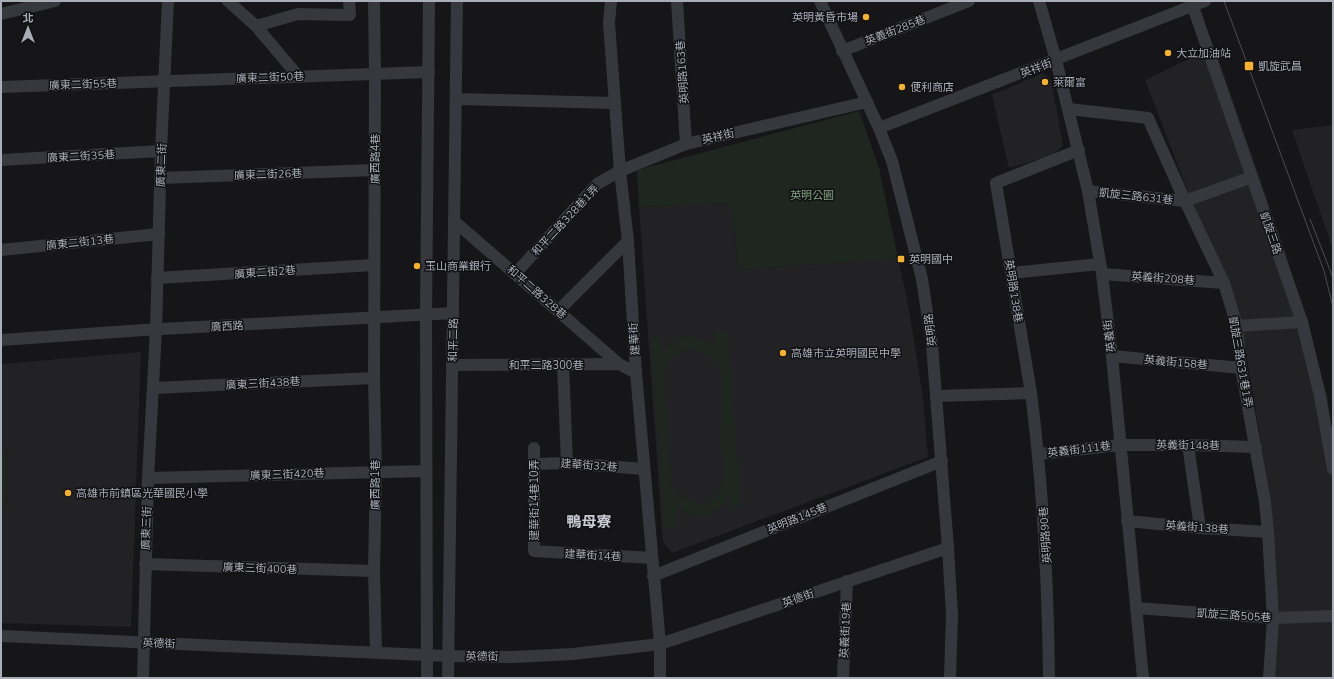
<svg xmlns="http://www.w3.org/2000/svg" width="1334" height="679" font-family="'Nunito Sans','Noto Sans TC',sans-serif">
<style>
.built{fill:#222225}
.green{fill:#1e261f;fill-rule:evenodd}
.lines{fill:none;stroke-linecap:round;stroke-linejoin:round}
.minor{stroke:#37383d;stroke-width:12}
.tram{stroke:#4a4c52;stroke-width:1}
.poi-dot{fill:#f2b134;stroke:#111113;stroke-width:1.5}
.labels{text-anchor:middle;stroke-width:3;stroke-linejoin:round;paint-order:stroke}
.poi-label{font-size:11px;fill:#a8adb8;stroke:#111113;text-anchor:start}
.street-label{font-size:11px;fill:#a8adb8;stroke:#111113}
.park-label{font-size:11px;fill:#7fa381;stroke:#111113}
.district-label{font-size:15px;font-weight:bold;fill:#c9ccd4;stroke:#111113}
</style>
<rect width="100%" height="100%" fill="#161618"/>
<!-- built -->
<g class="built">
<polygon points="1215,49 1285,251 1327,395 1333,441 1333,678 1273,678 1278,608 1268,486 1240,315 1188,192 1145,80 1195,56"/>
<polygon points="1043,73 1051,80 1063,145 1053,155 1009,168 992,95"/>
<polygon points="1333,125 1333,250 1292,130"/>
<polygon points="731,203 739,270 898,258 909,309 923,397 928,457 672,553 663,542 639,207"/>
<polygon points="141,352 131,627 1,623 1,364"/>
</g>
<!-- green -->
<g class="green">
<polygon points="859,111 879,168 898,258 739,270 731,203 639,207 637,170"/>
<path d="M728,330L741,506L730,508V494C712,521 702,521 675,506L677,527L665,529L651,335L661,337L663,350C669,345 678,338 686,336C693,335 707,341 714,344L715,331ZM687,349C704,351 708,356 719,369L723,481L715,498L705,505C689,501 681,497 671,485L664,370L671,359Z"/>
<polygon points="1,454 6,454 4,506 1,506"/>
</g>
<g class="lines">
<!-- minor -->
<g class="minor">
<polyline points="228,1 256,26 299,77"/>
<polyline points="374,1 375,74 374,378 376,471 374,571 376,652"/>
<polyline points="611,1 609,23 620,171 628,241 636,373 660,644 660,678"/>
<polyline points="677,1 686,144"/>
<polyline points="820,1 879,128 892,161 922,279 932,345 948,548 952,615 950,678"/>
<polyline points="1039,1 1056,60 1088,191 1102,274 1112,356 1143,678"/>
<polyline points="1191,1 1302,322 1320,396 1333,469"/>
<polyline points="1,14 55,1"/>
<polyline points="256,26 298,14 350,15 349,1"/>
<polyline points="842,51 969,1"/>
<polyline points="1,87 429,72"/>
<polyline points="456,99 615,103"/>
<polyline points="1069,109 1148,118 1185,201 1224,283 1237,326 1241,368 1265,502 1268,532 1273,618 1269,678"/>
<polyline points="879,128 1205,1"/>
<polyline points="1,160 161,151"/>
<polyline points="160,178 375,170"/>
<polyline points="1088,191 1185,201 1252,177"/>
<polyline points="454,221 619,364"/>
<polyline points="1,250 159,234"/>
<polyline points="1011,273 1100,264"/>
<polyline points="515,274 597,184 620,171 686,144 867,102"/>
<polyline points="1102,274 1224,283"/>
<polyline points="157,278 374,265"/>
<polyline points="558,311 628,241"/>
<polyline points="1237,326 1302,322"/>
<polyline points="1,340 144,330 453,313"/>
<polyline points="1112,356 1241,368"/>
<polyline points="452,365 619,364 636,373"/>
<polyline points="563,365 567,463"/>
<polyline points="153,388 374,378"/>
<path d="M1031,393C1043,487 1048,582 1049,678"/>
<polyline points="936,396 1031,393 996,183 1079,150"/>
<polyline points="1188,445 1200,528"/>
<polyline points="534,448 534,551 652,558"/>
<polyline points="1039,454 1120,445 1188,445 1256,447"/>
<polyline points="534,464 567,463 644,469"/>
<polyline points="148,478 426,471"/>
<polyline points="1127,521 1200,528 1268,532"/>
<polyline points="145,564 374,571"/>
<polyline points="653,576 942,461"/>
<polyline points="1136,608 1273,618 1333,616"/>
<polyline points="1,636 448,656 514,657 573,654 660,644 948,548"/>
<polyline points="143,678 148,478 156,330 161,151 168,1"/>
<polyline points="427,678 426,315 429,1"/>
<polyline points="448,678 457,1"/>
<polyline points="843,678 847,581"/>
</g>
<!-- tram -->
<g class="tram">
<polyline points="1224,1 1324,271 1333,307"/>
<polyline points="1310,219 1333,278"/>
</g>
</g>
<!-- markers -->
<g class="poi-dot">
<circle cx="866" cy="17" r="4"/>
<circle cx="1168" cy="53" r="4"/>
<rect x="1244" y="61" width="10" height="10" rx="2"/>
<circle cx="1045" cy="82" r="4"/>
<circle cx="902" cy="87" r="4"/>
<rect x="897" y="255" width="8" height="8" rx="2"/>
<circle cx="417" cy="266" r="4"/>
<circle cx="783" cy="353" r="4"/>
<circle cx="68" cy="493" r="4"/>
</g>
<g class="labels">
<!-- poi labels -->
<g class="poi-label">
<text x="858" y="21" text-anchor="end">英明黃昏市場</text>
<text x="1176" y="57">大立加油站</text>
<text x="1258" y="70">凱旋武昌</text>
<text x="1053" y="86">萊爾富</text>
<text x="910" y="91">便利商店</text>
<text x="909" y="263">英明國中</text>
<text x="425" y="270">玉山商業銀行</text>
<text x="791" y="357">高雄市立英明國民中學</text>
<text x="76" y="497">高雄市前鎮區光華國民小學</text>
</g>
<!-- street labels -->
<g class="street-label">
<text transform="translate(895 30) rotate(-21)" y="4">英義街285巷</text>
<text transform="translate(1036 68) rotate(-21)" y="4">英祥街</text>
<text transform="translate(682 72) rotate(-94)" y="4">英明路163巷</text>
<text transform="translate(270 77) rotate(-2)" y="4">廣東二街50巷</text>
<text transform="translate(83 84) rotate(-2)" y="4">廣東二街55巷</text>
<text transform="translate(718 136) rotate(-13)" y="4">英祥街</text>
<text transform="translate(81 156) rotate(-3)" y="4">廣東二街35巷</text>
<text transform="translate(375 159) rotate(-90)" y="4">廣西路4巷</text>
<text transform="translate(161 165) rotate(-88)" y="4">廣東二街</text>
<text transform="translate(268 174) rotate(-2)" y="4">廣東二街26巷</text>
<text transform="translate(1136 196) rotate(6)" y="4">凱旋三路631巷</text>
<text transform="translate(565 220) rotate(-47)" y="4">和平二路328巷1弄</text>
<text transform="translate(1271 233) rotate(71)" y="4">凱旋三路</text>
<text transform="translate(80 242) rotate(-6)" y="4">廣東二街13巷</text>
<text transform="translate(265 272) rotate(-4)" y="4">廣東二街2巷</text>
<text transform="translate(1163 278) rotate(4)" y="4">英義街208巷</text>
<text transform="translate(1014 291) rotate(81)" y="4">英明路138巷</text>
<text transform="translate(537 292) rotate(41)" y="4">和平二路328巷</text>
<text transform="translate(227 326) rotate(-3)" y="4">廣西路</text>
<text transform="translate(930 330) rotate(-97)" y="4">英明路</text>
<text transform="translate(1109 336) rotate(-97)" y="4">英義街</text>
<text transform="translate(634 339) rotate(-94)" y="4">建華街</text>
<text transform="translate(453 340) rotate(-89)" y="4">和平二路</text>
<text transform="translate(1176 362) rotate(5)" y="4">英義街158巷</text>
<text transform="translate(1241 362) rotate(80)" y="4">凱旋三路631巷1弄</text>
<text x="546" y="369">和平二路300巷</text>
<text transform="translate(263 383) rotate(-3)" y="4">廣東三街438巷</text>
<text transform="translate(1188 445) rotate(1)" y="4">英義街148巷</text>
<text transform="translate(1079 449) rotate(-7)" y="4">英義街111巷</text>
<text transform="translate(589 465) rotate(4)" y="4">建華街32巷</text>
<text transform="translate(287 474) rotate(-2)" y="4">廣東三街420巷</text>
<text transform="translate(375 485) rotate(-90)" y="4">廣西路1巷</text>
<text transform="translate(534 500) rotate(-90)" y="4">建華街14巷10弄</text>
<text transform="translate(797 518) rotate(-22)" y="4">英明路145巷</text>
<text transform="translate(1197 527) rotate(4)" y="4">英義街138巷</text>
<text transform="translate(146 528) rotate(-88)" y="4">廣東三街</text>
<text transform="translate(1045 535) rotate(-94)" y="4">英明路90巷</text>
<text transform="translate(593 555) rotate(3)" y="4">建華街14巷</text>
<text transform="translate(260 568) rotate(2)" y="4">廣東三街400巷</text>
<text transform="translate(798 598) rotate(-19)" y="4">英德街</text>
<text transform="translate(1234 615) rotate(4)" y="4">凱旋三路505巷</text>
<text transform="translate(845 630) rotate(-87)" y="4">英義街19巷</text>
<text transform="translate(159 643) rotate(2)" y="4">英德街</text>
<text transform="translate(482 656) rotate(1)" y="4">英德街</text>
</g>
<!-- park labels -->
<g class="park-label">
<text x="812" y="199">英明公園</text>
</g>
<!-- district labels -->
<g class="district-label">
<text x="589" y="527">鴨母寮</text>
</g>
</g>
<!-- border -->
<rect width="1334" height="679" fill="none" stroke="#a8adb8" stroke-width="4"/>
<!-- north arrow -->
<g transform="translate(28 28)" stroke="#111113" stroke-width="3" paint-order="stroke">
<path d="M0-3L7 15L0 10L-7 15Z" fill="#a8adb8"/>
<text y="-6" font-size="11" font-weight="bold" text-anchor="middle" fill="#a8adb8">北</text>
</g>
</svg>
